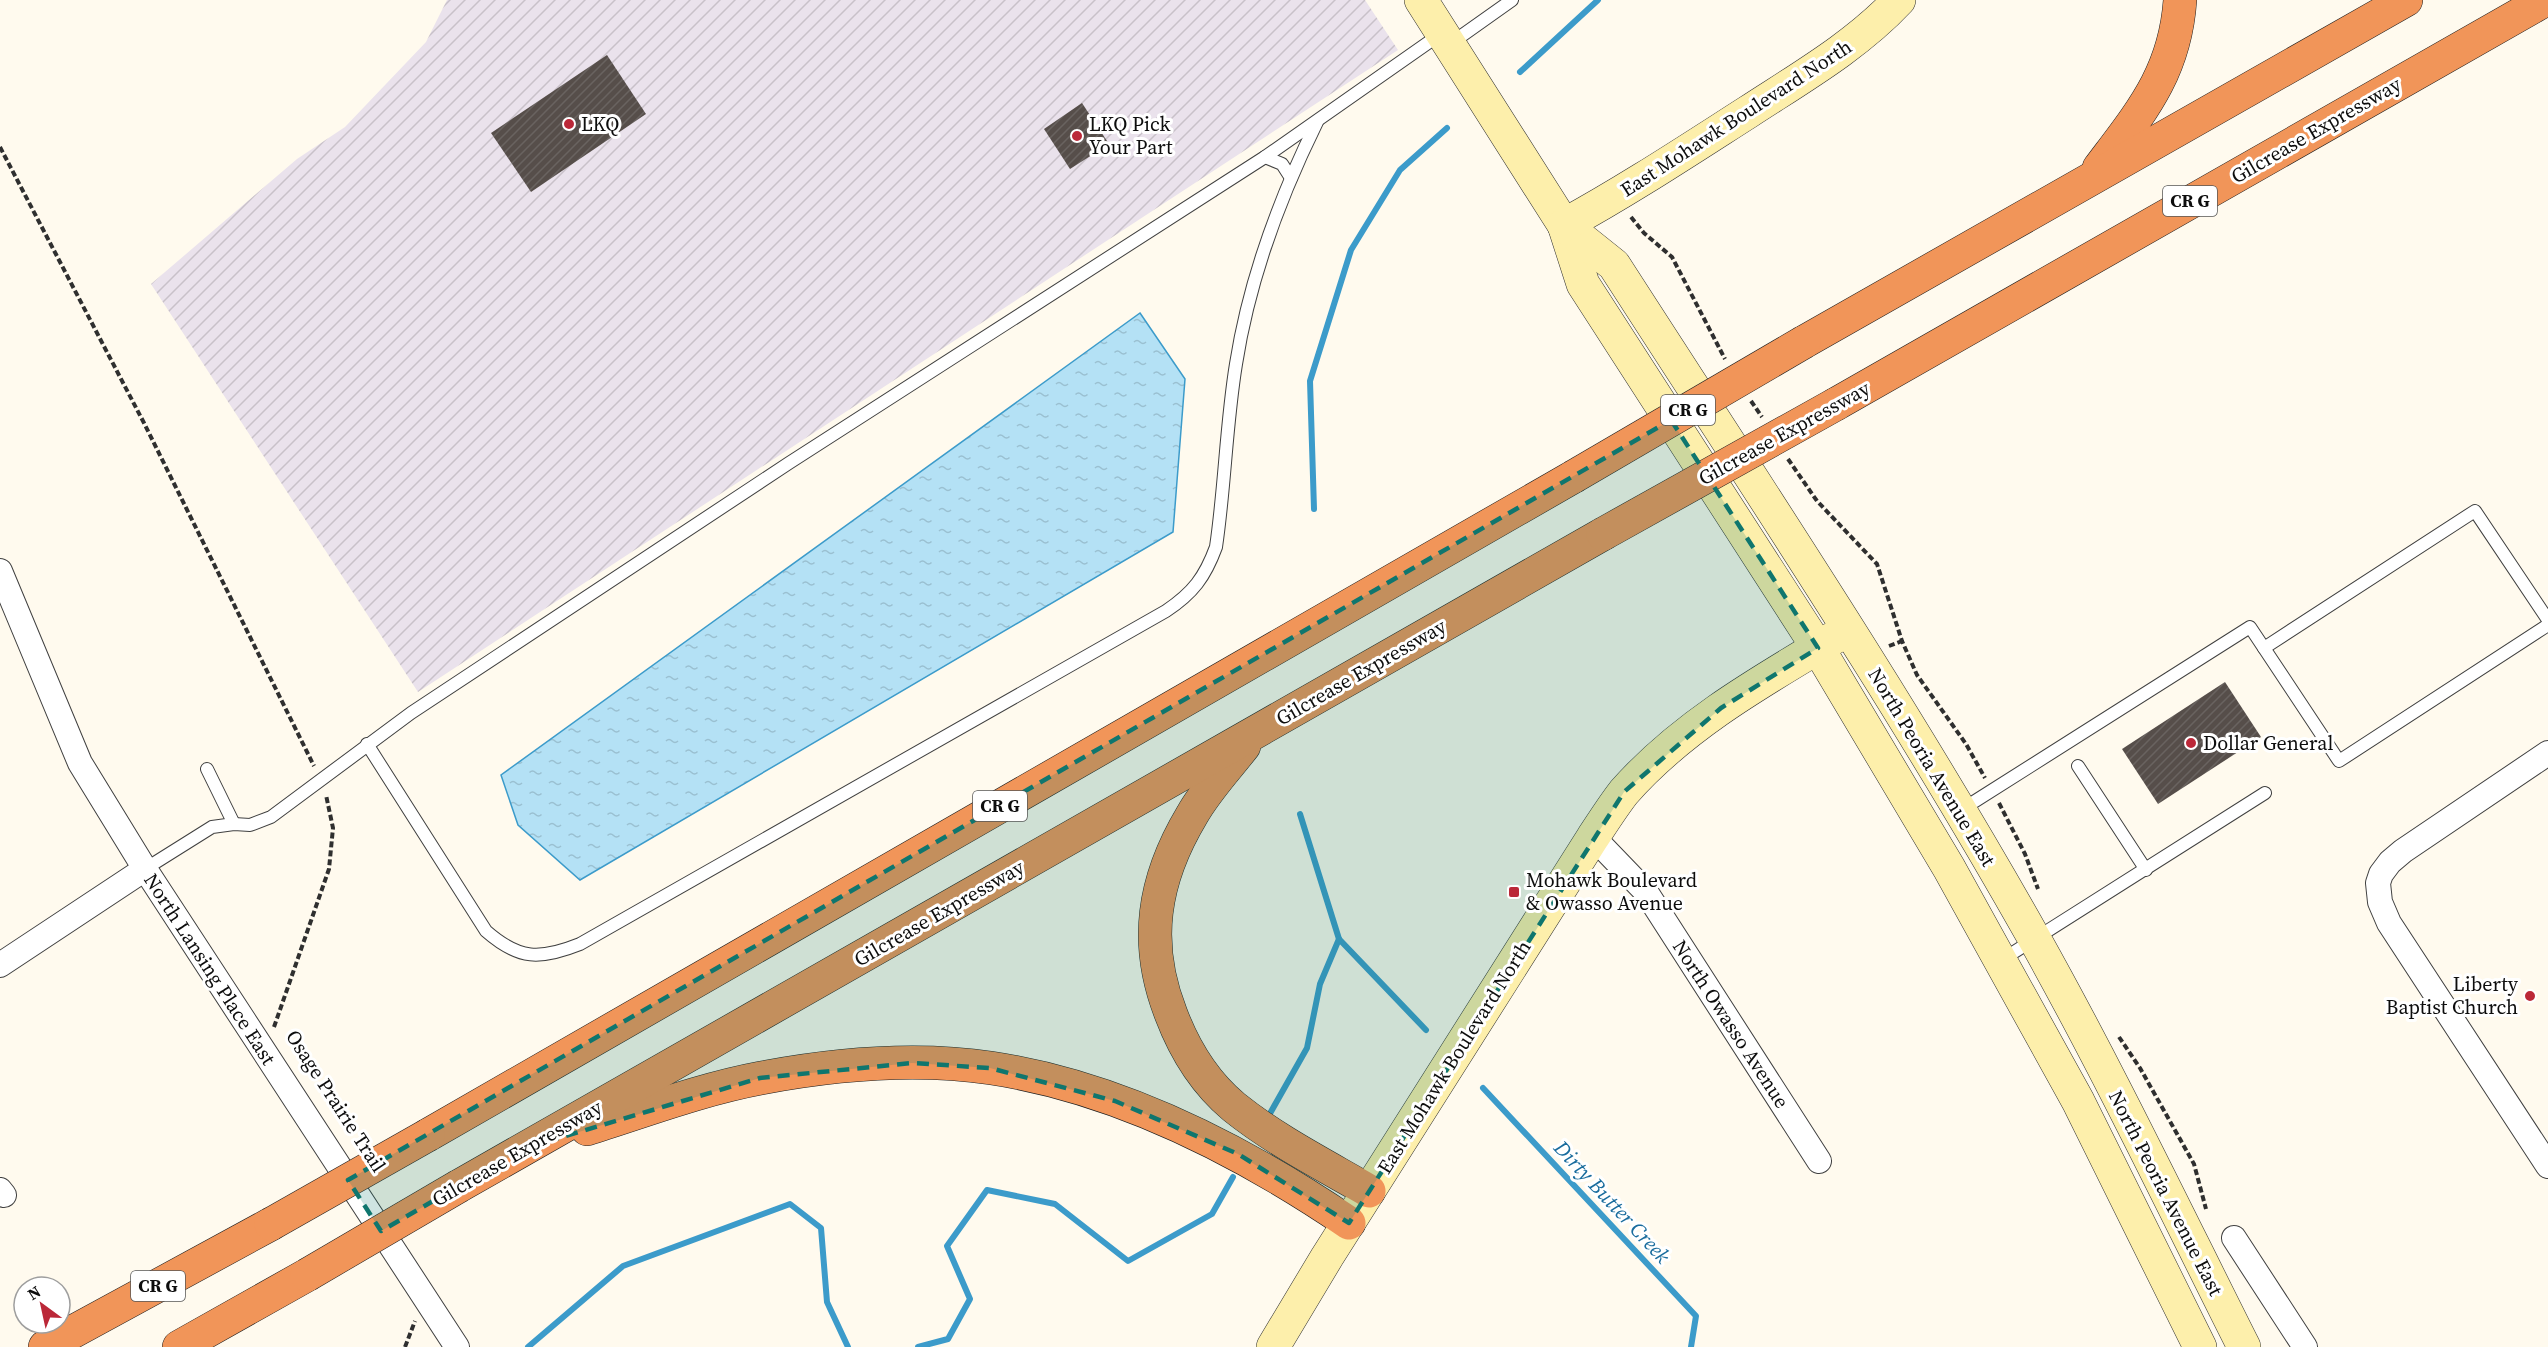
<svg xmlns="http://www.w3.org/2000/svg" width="2548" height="1347" font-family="'Source Serif 4',serif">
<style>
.industrial{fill:url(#industrial-furrows)}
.water{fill:url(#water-ripples);stroke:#3c9bca;stroke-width:1.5}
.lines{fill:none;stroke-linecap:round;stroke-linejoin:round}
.stream{stroke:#3c9bca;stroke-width:6}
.building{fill:url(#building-hatch)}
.lane-casing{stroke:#404040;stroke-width:14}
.street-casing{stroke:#404040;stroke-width:26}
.secondary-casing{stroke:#2f2f2f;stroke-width:34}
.highway-casing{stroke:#1e1e1e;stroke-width:34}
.path{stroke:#2f2f2f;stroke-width:4;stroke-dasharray:6 3;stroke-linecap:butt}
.lane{stroke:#fff;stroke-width:12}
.street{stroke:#fff;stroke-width:24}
.secondary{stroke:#fdefab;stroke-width:33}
.highway{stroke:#f19559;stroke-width:33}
.highway-bridge-casing{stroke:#1e1e1e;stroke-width:34;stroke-linecap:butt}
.highway-bridge{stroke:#f19559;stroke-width:33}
.marked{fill:#0f766e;fill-opacity:0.2;stroke:#0f766e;stroke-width:4.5;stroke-dasharray:12 8;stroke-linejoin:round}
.poi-dot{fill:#bb2838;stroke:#fff;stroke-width:2}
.labels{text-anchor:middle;stroke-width:6;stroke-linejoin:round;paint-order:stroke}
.shield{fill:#fff;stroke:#565656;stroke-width:1.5}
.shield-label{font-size:18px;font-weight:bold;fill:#0d0d0d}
.street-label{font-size:20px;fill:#0d0d0d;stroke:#fff}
.poi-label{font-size:20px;fill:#0d0d0d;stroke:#fff;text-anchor:start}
.water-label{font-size:21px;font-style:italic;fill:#196c9d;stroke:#fff}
</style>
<defs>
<pattern id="industrial-furrows" width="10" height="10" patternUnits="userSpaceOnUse" patternTransform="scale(1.5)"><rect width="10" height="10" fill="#eae2ec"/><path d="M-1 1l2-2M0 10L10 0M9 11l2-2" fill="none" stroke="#c8c1c9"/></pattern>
<pattern id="water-ripples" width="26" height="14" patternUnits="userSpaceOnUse" patternTransform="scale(1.5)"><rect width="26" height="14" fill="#b4e1f5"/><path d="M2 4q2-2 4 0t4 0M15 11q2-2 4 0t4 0" fill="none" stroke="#9ac0d1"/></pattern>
<pattern id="building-hatch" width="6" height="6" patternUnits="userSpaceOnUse" patternTransform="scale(1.5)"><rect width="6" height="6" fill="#564e4a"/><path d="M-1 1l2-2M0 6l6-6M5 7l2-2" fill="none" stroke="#696360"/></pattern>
</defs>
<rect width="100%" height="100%" fill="#fffaee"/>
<!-- industrial -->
<polygon class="industrial" points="447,0 1365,0 1398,50 418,692 151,284 297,159 345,127 426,42"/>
<!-- water -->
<polygon class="water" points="1140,313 1185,379 1173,532 580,880 518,825 501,775"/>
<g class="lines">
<!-- stream -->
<g class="stream">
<polyline points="1520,72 1598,0"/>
<polyline points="1314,509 1310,381 1351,250 1400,170 1447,128"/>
<polyline points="1300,814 1339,939 1426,1030"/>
<polyline points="1483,1088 1696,1316 1691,1347"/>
<polyline points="1268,1117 1307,1048 1320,984 1339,939"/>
<polyline points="528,1347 623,1266 790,1204 821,1228 827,1302 848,1347"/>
<polyline points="918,1347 948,1339 970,1299 947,1246 987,1190 1055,1204 1128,1261 1212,1214 1233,1177"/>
</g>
</g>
<!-- building -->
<g class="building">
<polygon points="607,55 646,114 531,192 491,133"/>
<polygon points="1082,103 1109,144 1070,169 1044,129"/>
<polygon points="2225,682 2261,737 2158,804 2122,749"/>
</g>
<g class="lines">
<defs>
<g id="lane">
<polyline points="1450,44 1512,0"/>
<polyline points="1265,157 1282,164 1291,178"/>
<polyline points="2264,648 2475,511 2548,620"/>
<path d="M367,744L486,931C519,960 540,960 580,944L1166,611C1193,593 1205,577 1216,547C1225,486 1226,425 1236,364C1249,281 1280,197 1317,122"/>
<polyline points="2078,766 2146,870"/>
<polyline points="207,769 234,824"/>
<polyline points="1961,810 2250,627 2339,761 2548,625"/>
<polyline points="145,869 212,827 234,824 250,825 271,817 411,713 789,463 1265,157 1442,33"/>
<polyline points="2000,961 2265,793"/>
</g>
<g id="street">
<polyline points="0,571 80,763 145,869 457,1347"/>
<polyline points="2548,753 2403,851 2390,862 2381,874 2378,883 2380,902 2389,923 2548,1166"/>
<polyline points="1593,837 1646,892 1819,1161"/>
<polyline points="0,965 145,869"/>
<polyline points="0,1190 4,1195"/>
<polyline points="2234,1238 2305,1347"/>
</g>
<g id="secondary">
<polyline points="1421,0 1564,225 1583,284 1818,648 1949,868 2078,1101 2200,1347"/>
<path d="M1564,225L1614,265C1757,487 1904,707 2034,938C2109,1072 2175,1210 2244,1347"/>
<path d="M1564,225C1628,190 1687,151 1748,112C1800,78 1856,46 1899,0"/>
<path d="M1273,1347L1327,1257L1593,837C1603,822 1613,806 1624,792C1682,726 1763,680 1837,636"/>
</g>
<g id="highway">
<path d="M2099,168C2141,112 2175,73 2180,0"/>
<polyline points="1804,342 2406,0"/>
<polyline points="1836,404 2545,0"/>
<path d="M1244,746C1227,768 1206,790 1192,815C1153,880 1143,943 1171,1014C1185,1051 1204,1082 1234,1107C1275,1140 1324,1165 1369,1191"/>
<path d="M587,1129C644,1111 702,1089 761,1078C835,1064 916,1057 991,1068C1118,1087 1243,1151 1349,1223"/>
<polyline points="428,1135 1573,477"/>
<polyline points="459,1186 1603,534"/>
<polyline points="45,1347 271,1224"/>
<polyline points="179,1347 307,1275"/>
</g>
</defs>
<!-- lane casing -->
<use href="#lane" class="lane-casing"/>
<!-- street casing -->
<use href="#street" class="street-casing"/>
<!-- secondary casing -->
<use href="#secondary" class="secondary-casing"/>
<!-- highway casing -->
<use href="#highway" class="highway-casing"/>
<!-- path -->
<g class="path">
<polyline points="0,147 144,423 314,766"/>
<polyline points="1631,217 1644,233 1672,257 1725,359"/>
<polyline points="1751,401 1762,417"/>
<polyline points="1788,459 1817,501 1877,564 1902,641 1917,675 1966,744 1985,778"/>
<polyline points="1889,646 1902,641"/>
<polyline points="1999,803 2025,854 2038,889"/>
<polyline points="274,1027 329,869 333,828 326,795"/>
<polyline points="2119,1037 2140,1068 2194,1164 2206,1209"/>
<polyline points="405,1347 415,1321"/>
</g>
<!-- lane -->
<use href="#lane" class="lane"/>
<!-- street -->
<use href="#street" class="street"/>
<!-- secondary -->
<use href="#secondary" class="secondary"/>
<!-- highway -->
<use href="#highway" class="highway"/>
<defs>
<g id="highway-bridge">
<polyline points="1573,477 1804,342"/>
<polyline points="1603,534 1836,404"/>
<polyline points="271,1224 428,1135"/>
<polyline points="307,1275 459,1186"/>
</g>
</defs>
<!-- highway-bridge casing -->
<use href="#highway-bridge" class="highway-bridge-casing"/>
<!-- highway-bridge -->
<use href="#highway-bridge" class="highway-bridge"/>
</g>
<!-- marked area -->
<path class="marked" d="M1671,420L1818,648L1721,708L1624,792L1349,1223L1238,1154L1115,1101L990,1068L912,1063L760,1078L525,1148L381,1231L348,1180Z"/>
<!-- markers -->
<g class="poi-dot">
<circle cx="569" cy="124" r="6"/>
<circle cx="1077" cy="136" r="6"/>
<circle cx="2191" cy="743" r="6"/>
<rect x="1508" y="886" width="12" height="12" rx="3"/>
<circle cx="2530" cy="996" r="6"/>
</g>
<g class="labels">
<!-- shield labels -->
<g class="shield">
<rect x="2163" y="186" width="54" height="30" rx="4.5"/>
<rect x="1661" y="395" width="54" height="30" rx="4.5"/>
<rect x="973" y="791" width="54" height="30" rx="4.5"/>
<rect x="131" y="1271" width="54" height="30" rx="4.5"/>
</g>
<g class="shield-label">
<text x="2190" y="207">CR G</text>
<text x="1688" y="416">CR G</text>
<text x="1000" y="812">CR G</text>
<text x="158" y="1292">CR G</text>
</g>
<!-- street labels -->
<g class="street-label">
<text transform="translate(1736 118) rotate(-33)" y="7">East Mohawk Boulevard North</text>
<text transform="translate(2316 130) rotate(-30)" y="7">Gilcrease Expressway</text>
<text transform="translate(1784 433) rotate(-29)" y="7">Gilcrease Expressway</text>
<text transform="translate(1361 672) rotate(-30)" y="7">Gilcrease Expressway</text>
<text transform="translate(1932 767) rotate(59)" y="7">North Peoria Avenue East</text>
<text transform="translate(939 913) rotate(-30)" y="7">Gilcrease Expressway</text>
<text transform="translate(210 969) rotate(57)" y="7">North Lansing Place East</text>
<text transform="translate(1731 1024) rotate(57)" y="7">North Owasso Avenue</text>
<text transform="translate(1454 1057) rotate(-58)" y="7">East Mohawk Boulevard North</text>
<text transform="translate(336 1101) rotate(57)" y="7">Osage Prairie Trail</text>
<text transform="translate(517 1153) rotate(-30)" y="7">Gilcrease Expressway</text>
<text transform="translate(2166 1193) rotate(63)" y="7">North Peoria Avenue East</text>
</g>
<!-- poi labels -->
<g class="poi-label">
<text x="581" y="131">LKQ</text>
<text x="1089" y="131">LKQ Pick<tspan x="1089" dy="23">Your Part</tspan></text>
<text x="2203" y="750">Dollar General</text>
<text x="1526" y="887">Mohawk Boulevard<tspan x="1526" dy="23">&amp; Owasso Avenue</tspan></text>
<text x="2518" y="991" text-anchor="end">Liberty<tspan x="2518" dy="23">Baptist Church</tspan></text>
</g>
<!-- water labels -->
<g class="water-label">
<text transform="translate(1612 1202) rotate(47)" y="7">Dirty Butter Creek</text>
</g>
</g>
<!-- north arrow -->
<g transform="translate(42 1305) rotate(327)"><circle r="28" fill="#ffffff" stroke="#9e9e9e" stroke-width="1.5"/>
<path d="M0-4.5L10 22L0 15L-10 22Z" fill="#bb2838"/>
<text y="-9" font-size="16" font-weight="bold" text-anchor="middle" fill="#0d0d0d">N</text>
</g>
</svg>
